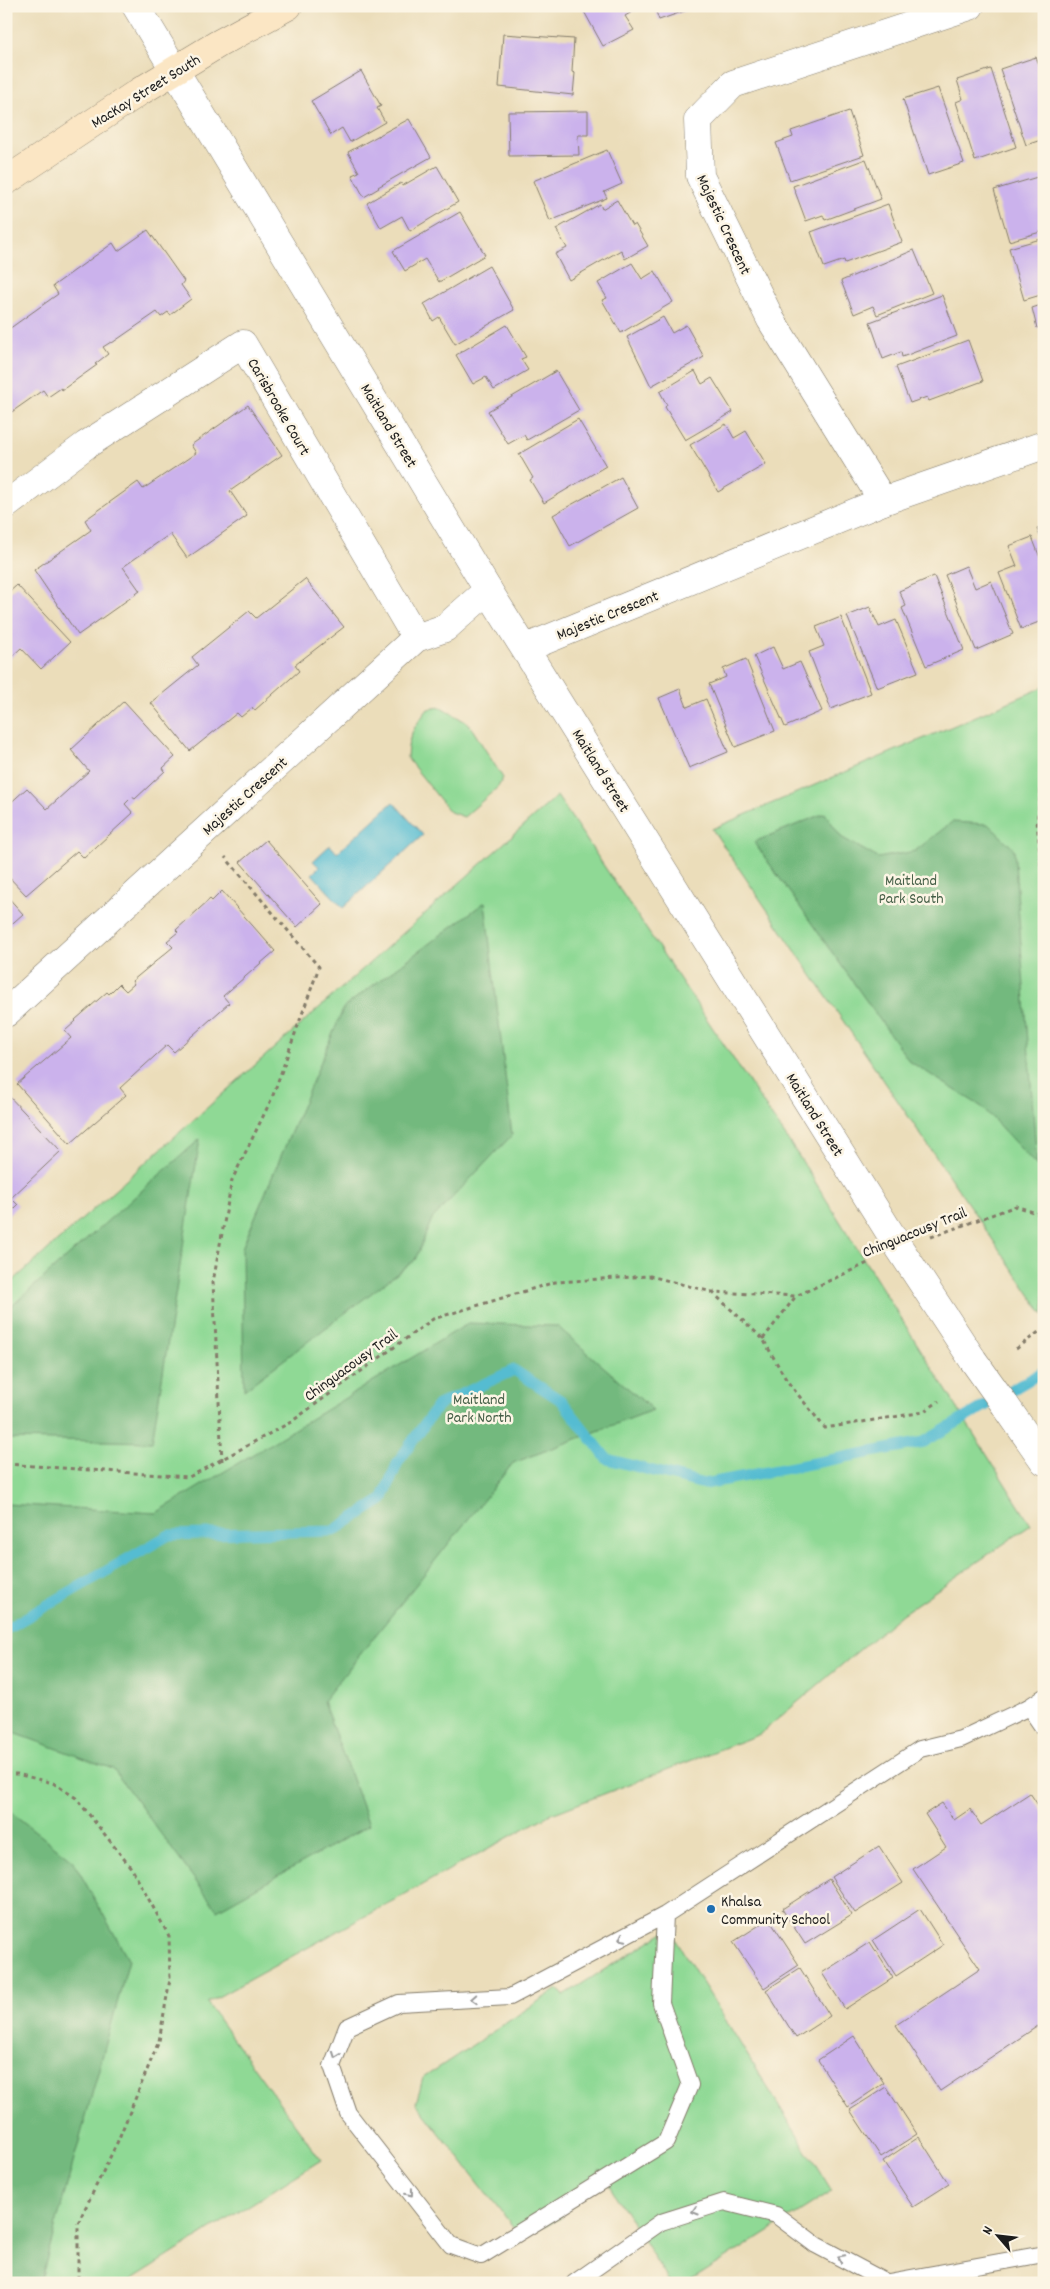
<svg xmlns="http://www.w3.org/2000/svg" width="1050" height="2289" font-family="Dekko,sans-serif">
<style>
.green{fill:#8fd995;stroke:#567a58}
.forest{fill:#73b97e;stroke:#486a4d}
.water{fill:#54bcd1;stroke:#386c76}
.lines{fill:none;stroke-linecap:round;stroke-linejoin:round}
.stream{stroke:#54bcd1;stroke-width:11}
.building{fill:#cbb2ec}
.lane-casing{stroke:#847c6b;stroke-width:18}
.street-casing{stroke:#847c6b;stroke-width:29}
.secondary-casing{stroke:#847c6b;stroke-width:29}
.path{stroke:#847c6b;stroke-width:3;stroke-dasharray:4 4;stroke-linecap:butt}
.lane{stroke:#fff;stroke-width:16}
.street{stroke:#fff;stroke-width:28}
.secondary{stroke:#fbe6c4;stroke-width:28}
.street-bridge-casing{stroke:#847c6b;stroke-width:29;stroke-linecap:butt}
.street-bridge{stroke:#fff;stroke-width:28}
.oneway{stroke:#999}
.poi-dot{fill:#1f6fb2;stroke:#fcf5e5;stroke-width:2}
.labels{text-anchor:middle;stroke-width:5;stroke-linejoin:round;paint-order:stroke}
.street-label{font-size:16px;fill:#1c1c1c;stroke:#fcf5e5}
.park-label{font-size:16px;fill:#445e46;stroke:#fcf5e5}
.poi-label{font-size:16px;fill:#1c1c1c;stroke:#fcf5e5;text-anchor:start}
</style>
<rect width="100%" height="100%" fill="#fcf5e5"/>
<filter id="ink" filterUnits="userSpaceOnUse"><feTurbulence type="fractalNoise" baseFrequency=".02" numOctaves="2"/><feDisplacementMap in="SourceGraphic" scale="10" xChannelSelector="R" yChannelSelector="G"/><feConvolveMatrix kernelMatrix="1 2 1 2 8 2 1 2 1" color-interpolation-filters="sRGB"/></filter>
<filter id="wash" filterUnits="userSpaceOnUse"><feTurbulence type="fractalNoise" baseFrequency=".0096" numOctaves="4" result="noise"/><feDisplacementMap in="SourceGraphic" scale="20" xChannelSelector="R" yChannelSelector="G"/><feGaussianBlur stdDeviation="1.12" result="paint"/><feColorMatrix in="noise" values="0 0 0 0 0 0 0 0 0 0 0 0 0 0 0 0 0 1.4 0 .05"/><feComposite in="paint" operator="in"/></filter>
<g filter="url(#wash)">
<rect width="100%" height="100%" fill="#ebddba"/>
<!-- green -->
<g class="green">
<polygon points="1044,687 1044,1315 712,829"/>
<path d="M441,707L469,724L503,778L498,787L464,817L450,812L407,758C408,735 414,727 428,709Z"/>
<polygon points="557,796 802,1161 1031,1525 902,1614 760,1734 549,1815 207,2003 321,2160 126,2283 6,2283 6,1287"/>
<polygon points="669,1929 832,2191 687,2283 670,2283 599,2169 591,2186 561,2217 522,2238 416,2103 423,2078 557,1989 564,1995"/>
</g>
<!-- forest -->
<g class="forest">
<polygon points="825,813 841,837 878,858 915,851 952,822 988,824 1014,849 1037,1166 982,1107 909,1061 754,842"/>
<polygon points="485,902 512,1135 432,1219 415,1260 244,1390 242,1248 344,1007"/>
<polygon points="200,1139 152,1442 6,1439 6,1311"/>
<polygon points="469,1323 557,1326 653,1410 513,1463 323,1701 369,1825 217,1910 113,1769 6,1730 6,1504 156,1513"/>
<polygon points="6,1808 73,1861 129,1960 40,2283 6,2283"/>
</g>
<!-- water -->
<polygon class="water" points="393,802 423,835 343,908 312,874 319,867 313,861 330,845 337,853"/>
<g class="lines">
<!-- stream -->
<polyline class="stream" points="6,1629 169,1535 333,1531 382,1500 398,1462 438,1405 514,1370 562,1401 607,1459 704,1484 924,1442 1044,1371"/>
</g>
<g id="blocks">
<!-- building -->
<g class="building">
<polygon points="581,6 642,6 625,16 634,30 603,46"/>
<polygon points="654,6 692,6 693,8 659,20"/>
<polygon points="503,34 574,39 572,72 575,73 573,95 499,87"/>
<polygon points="1036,57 1044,77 1044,139 1026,145 1000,69"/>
<polygon points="991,69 1016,147 975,161 956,102 963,99 957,80"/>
<polygon points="361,71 381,106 377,108 385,122 350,142 342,128 331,135 311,101"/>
<polygon points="938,88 964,163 928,175 903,99"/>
<polygon points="588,111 588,135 578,135 579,155 509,156 508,112"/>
<polygon points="849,111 864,155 790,180 776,143 793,137 791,131"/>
<polygon points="409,119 431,157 378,187 379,188 364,197 352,175 359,172 348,152"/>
<polygon points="607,150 622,184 604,192 607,198 550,221 533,181"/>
<polygon points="866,159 881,199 825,220 823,215 806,221 793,186"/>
<polygon points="437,166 458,202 410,231 402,216 381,228 367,203 401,183 402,186"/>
<polygon points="1044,175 1044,231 1009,241 994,190"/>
<polygon points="617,200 632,226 635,224 648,246 625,259 621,250 569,280 555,254 567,248 556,229 600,204 602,209"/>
<polygon points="888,204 902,242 845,263 844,260 824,267 811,232"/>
<polygon points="460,212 485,255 439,282 425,259 405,271 393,251"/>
<polygon points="148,230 184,281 181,285 191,299 170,315 168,312 161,317 157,312 112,343 111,342 103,347 108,354 95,364 97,365 62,390 61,388 48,397 43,390 6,416 6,326 9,329 58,294 53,286 113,243 118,251"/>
<polygon points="1044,238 1044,294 1024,300 1009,248"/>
<polygon points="914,250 932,293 877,315 873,306 854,314 841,281"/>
<polygon points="632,263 642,279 655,271 673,302 621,333 602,300 607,298 598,283"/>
<polygon points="489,266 514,310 455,344 439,317 433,321 424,304"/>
<polygon points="942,295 957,336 902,357 901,352 883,359 870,322"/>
<polygon points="1044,304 1044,326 1037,328 1032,308"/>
<polygon points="663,317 672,333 686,325 704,357 651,386 627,337"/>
<polygon points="507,325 526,357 521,359 528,370 494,390 486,377 473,384 456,355"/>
<polygon points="968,340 983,381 929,401 927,397 910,403 896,367"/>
<polygon points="556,371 579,410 527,440 524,435 508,444 488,411"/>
<polygon points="695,371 702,384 712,378 733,412 685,440 665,407 667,405 660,392"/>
<polygon points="248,405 282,455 230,491 247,516 187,558 170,534 123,567 140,591 78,635 34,570 91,530 85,520 138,482 143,489 196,453 191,445"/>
<polygon points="578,419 606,466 544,503 530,480 533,478 519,454"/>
<polygon points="726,424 734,438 746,431 766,464 718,492 690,445"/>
<polygon points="621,477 638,508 570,546 553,515"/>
<polygon points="1044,526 1044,546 1037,529"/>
<polygon points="1032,537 1044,568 1044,620 1021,629 999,573 1017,566 1009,546"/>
<polygon points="966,566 975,588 991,581 1013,634 976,650 945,575"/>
<polygon points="934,576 964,650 926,666 902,608 906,606 899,591"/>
<polygon points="305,579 344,627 295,665 299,671 255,710 252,708 241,717 237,713 190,751 151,703 198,665 192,657 249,611 256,618"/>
<polygon points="17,585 70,642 41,669 21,648 6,662 6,595"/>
<polygon points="870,607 879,627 896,620 918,672 877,688 847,616"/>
<polygon points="841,617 871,693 831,709 809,652 824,646 816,627"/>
<polygon points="773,647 783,669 800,662 822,711 785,727 754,656"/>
<polygon points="746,659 775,731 735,747 709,684 726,677 723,669"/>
<polygon points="680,689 687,707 706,699 728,752 689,768 659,698"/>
<polygon points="124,701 175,757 163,768 165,771 135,799 132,797 125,804 133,813 84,858 77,851 26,895 6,874 6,807 27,788 47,809 89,771 71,750"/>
<polygon points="266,840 322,904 297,927 240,862"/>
<polygon points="222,891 275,951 223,996 229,1003 174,1052 167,1045 120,1088 126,1095 70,1144 17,1084 71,1038 65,1031 76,1021 75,1020 107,992 109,994 119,984 126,991 134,984 132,981 173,947 167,941 178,932 176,930 210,899 212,901"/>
<polygon points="6,895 23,914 6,929"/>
<polygon points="6,1093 61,1151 11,1198 18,1205 6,1217"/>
<polygon points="1030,1793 1044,1814 1044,2034 1038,2026 940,2091 896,2025 980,1969 913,1869 946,1847 925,1814 942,1803 954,1820 970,1809 981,1825"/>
<polygon points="879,1846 903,1883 855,1913 831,1877"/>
<polygon points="829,1879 852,1915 805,1944 782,1909"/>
<polygon points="920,1909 943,1945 896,1976 873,1940"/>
<polygon points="769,1919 799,1965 764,1988 733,1942"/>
<polygon points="870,1942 893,1978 845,2009 822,1973"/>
<polygon points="800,1968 830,2016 796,2038 766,1990"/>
<polygon points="854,2036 884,2083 848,2107 818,2060"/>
<polygon points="886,2087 917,2134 881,2157 850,2110"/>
<polygon points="919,2137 949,2184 913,2207 883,2161"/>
</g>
</g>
</g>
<g filter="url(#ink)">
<use href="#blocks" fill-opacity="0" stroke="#847c6b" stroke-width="1"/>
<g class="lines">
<defs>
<g id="lane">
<polyline points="1029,1707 1044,1729"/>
<polyline points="665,1915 661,2003 690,2085 666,2142 481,2256 451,2245 348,2113 332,2066 347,2027 399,2003 510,1997 665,1915 920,1749 961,1739 1029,1707 1044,1697"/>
<polyline points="574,2283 661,2222 724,2202 776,2215 816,2245 884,2281"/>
<polyline points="883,2283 1044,2254"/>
</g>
<g id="street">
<polyline points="136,6 488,590 900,1249 973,1360"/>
<polyline points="883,501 771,320 700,176 698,120 733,84 970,6"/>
<polyline points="6,505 86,445 243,344 416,638"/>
<polyline points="526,648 883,501 1044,445"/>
<polyline points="6,1013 416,638 445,628 488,590"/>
<polyline points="1005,1405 1044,1461"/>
</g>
<polyline id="secondary" points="6,181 139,92 218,44 288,6"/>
</defs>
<!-- lane casing -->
<use href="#lane" class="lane-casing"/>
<!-- street casing -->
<use href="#street" class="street-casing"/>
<!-- secondary casing -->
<use href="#secondary" class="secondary-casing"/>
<!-- path -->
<g class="path">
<polyline points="1044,766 1037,821 1044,898"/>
<polyline points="931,1237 1016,1206 1044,1216"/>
<polyline points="712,1292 763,1339 787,1381 825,1428 924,1412 939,1401"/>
<polyline points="763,1339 796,1296"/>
<polyline points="1016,1349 1044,1328"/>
<polyline points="222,1461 213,1282 232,1180 272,1098 319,967 225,857"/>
<polyline points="6,1464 189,1477 291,1422 433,1319 555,1282 650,1276 712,1292 796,1296 870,1262"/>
<polyline points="6,1774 17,1774 53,1783 76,1798 132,1869 169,1936 170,1979 159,2041 117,2143 78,2223 78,2283"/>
</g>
<!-- lane -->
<use href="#lane" class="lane"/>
<!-- street -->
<use href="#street" class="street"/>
<!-- secondary -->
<use href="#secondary" class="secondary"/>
<defs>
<polyline id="street-bridge" points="973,1360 1005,1405"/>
</defs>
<!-- street-bridge casing -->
<use href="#street-bridge" class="street-bridge-casing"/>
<!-- street-bridge -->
<use href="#street-bridge" class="street-bridge"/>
</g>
<!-- one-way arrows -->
<defs><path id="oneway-chevron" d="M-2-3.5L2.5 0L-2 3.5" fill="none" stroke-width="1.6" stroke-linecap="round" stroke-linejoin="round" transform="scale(1.25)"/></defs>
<g class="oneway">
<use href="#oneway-chevron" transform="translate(622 1938) rotate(152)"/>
<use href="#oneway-chevron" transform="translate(474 1999) rotate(177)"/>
<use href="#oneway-chevron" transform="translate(336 2055) rotate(110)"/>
<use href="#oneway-chevron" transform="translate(410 2193) rotate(52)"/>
<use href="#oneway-chevron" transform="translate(695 2211) rotate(163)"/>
<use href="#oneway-chevron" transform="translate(841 2258) rotate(-152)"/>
</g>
</g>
<!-- markers -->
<circle class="poi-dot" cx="711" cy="1909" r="5"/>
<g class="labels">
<!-- street labels -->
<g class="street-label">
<text transform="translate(145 90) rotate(-32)" y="6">MacKay Street South</text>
<text transform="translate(725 224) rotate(65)" y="6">Majestic Crescent</text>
<text transform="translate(280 406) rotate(60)" y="6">Carisbrooke Court</text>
<text transform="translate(390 425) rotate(59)" y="6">Maitland Street</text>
<text transform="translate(607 614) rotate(-22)" y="6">Majestic Crescent</text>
<text transform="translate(602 770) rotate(58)" y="6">Maitland Street</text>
<text transform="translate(244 795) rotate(-42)" y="6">Majestic Crescent</text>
<text transform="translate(816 1114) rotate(58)" y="6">Maitland Street</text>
<text transform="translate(914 1231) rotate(-22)" y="6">Chinguacousy Trail</text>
<text transform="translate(350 1364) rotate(-36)" y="6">Chinguacousy Trail</text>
</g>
<!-- park labels -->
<g class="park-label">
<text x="911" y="885">Maitland<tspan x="911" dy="18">Park South</tspan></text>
<text x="479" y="1404">Maitland<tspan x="479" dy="18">Park North</tspan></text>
</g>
<!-- poi labels -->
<g class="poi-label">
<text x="721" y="1906">Khalsa<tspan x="721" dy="18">Community School</tspan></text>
</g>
</g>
<!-- margin -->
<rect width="1050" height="2289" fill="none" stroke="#fcf5e5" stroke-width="25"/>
<!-- north arrow -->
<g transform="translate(998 2236) rotate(298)" stroke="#fcf5e5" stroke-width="4" paint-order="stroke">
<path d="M0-4L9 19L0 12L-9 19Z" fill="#1c1c1c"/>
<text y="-8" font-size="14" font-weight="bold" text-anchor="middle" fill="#1c1c1c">N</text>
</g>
</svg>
